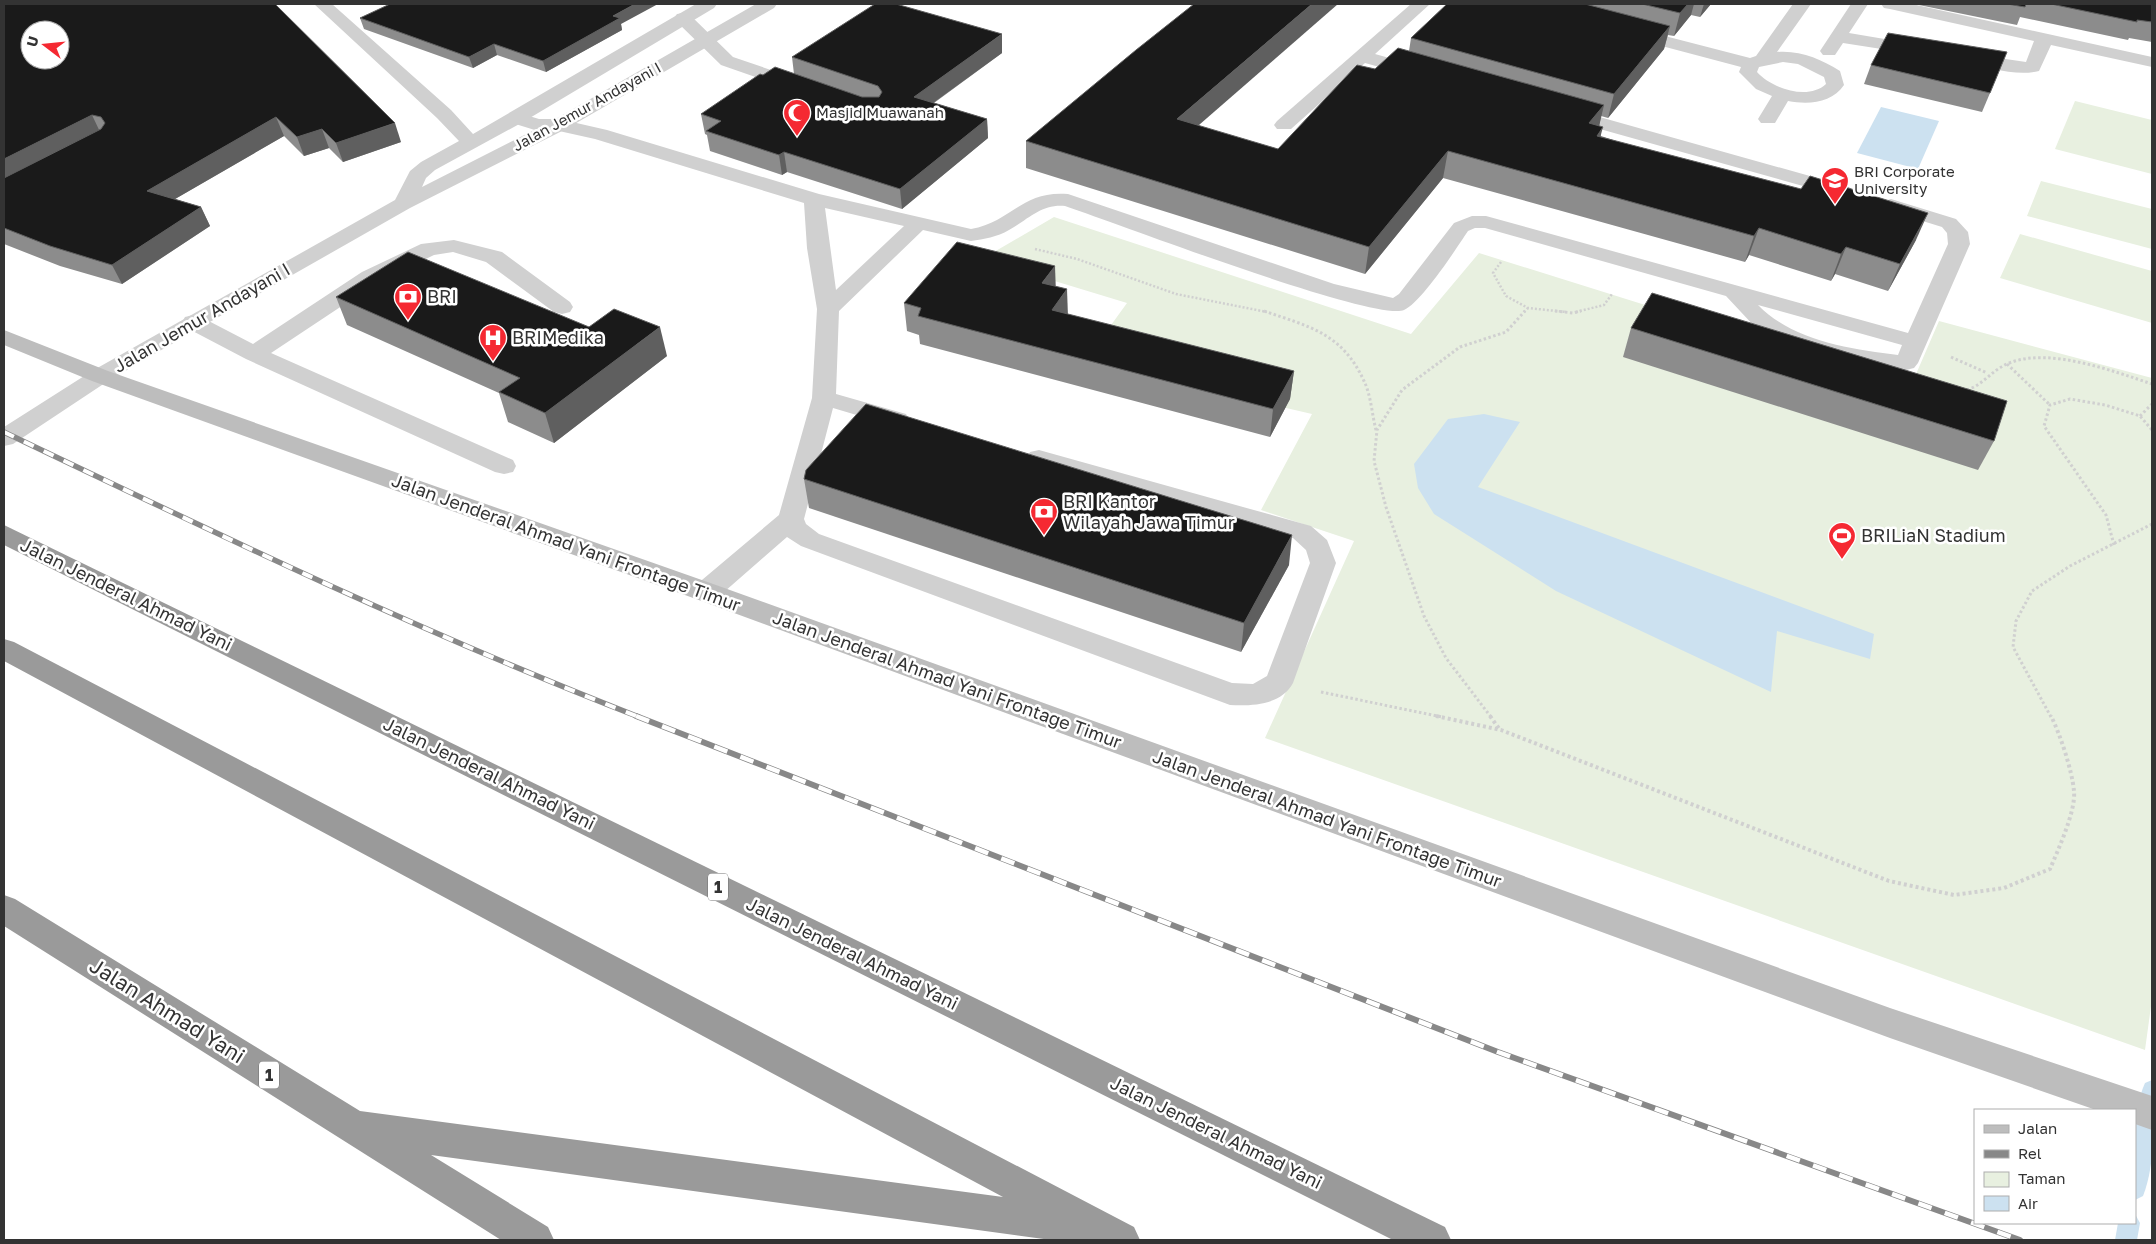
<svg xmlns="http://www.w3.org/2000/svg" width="2156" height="1244" font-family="'Golos Text',sans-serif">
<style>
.green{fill:#e8f0e0}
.water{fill:#cce1f0}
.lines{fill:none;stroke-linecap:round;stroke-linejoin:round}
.stream{fill:#cce1f0;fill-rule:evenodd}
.path-far2{stroke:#d0d0d0;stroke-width:2.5;stroke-dasharray:2 2;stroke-linecap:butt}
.path-far1{stroke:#d0d0d0;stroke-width:3;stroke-dasharray:2.5 2.5;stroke-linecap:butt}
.path{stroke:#d0d0d0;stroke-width:4;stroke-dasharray:3 3;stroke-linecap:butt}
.lane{fill:#d0d0d0;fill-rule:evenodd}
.street{fill:#d0d0d0;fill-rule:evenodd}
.secondary{fill:#bdbdbd;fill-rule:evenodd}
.highway{fill:#9a9a9a;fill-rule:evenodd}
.rail-far1-casing{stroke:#888;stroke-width:5.5}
.rail-casing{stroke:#888;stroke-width:6}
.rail-far1{stroke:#fff;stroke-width:4;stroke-dasharray:11;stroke-linecap:butt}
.rail{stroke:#fff;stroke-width:4.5;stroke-dasharray:14;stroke-linecap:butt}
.wall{fill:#8c8c8c}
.shaded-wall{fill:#5f5f5f}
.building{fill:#1a1a1a;stroke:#5f5f5f;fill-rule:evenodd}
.labels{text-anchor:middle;stroke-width:5;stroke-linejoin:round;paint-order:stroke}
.far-street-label{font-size:15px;fill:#333;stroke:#fff}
.far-poi-label{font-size:15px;fill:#333;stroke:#fff;text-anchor:start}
.shield{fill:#fff;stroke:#707070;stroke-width:1}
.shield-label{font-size:16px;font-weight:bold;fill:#333}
.poi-label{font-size:18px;fill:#333;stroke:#fff;text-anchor:start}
.street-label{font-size:18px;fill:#333;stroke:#fff}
.near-street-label{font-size:21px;fill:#333;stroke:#fff}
</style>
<rect width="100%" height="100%" fill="#fff"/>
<!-- green -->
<g class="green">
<polygon points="2075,101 2152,120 2152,174 2055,149"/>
<polygon points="2041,181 2152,209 2152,249 2027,216"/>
<polygon points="1054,217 1411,334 1479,253 1910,388 1939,321 2152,378 2152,999 2145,1050 1265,738 1354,541 1261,510 1312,414 1085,361 1127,303 982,259"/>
<polygon points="2020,234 2152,271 2152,323 2000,278"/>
</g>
<!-- water -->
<g class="water">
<polygon points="1881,107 1939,121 1918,169 1857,153"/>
<polygon points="1484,414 1520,422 1478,487 1874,634 1870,659 1777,631 1771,692 1556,591 1434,514 1418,488 1414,464 1448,419"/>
</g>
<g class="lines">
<!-- stream -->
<g class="stream">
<path d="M2152,1080C2154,1116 2156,1163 2143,1196L2135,1200C2133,1166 2131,1114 2145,1083Z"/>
<polygon points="2135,1214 2140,1223 2137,1240 2115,1240 2118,1223 2135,1223"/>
</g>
<!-- path-far2 -->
<g class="path-far2">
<polyline points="1035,249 1077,259 1176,294 1267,312"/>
<polyline points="1501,262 1493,273 1506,296 1528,308 1566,312"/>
<polyline points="1524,312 1528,308"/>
<polyline points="1576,312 1604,305 1612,294"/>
</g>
<!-- path-far1 -->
<g class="path-far1">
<path d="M1264,311C1310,327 1342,333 1364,381C1371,395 1372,415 1376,430"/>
<polyline points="1555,311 1573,313 1581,311"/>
<polyline points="1951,357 1987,373"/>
<polyline points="2007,364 2050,405"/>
<path d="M1967,390C1985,384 1993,368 2012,362C2052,348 2113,371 2152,384"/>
<polyline points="2140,416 2152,404"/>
<polyline points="2114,545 2106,515 2044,426 2050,405 2070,399 2105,405 2140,416 2152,430"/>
<polyline points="1321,692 1442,717"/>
<polyline points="1491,717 1446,658 1424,616 1386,507 1374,461 1377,430 1402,390 1460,347 1506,332 1525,311"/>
<polyline points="2051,717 2013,647 2016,621 2032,591 2070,566 2152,524"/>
</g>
<!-- path -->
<g class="path">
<path d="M1436,716L1501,730L1889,881L1954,895L2004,888L2050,869C2058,850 2076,811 2074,791C2072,770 2060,734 2051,716"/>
<polyline points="1490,716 1500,730"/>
</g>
<!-- lane -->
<g class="lane">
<polygon points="1411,4 1430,4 1375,54 1425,68 1428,72 1425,76 1419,78 1365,63 1291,129 1277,129 1274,125 1277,121"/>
<path d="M1793,4H1811L1777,52C1800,50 1821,59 1840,71L1844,85C1832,103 1809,105 1788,101L1775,123H1761L1758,119L1772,96L1756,89L1739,72L1741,67L1624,36L1621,32L1624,28L1630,27L1750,58L1756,56ZM1783,62L1798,64L1824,77L1826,84C1808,101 1771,88 1757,72L1759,67Z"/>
<polygon points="1851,4 1868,4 1849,33 1920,45 1926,46 1929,50 1926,54 1920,55 1843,43 1835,55 1823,55 1820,51"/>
<path d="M1881,4H1912L2152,57V67L2051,45L2039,71C2016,77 1988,67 1965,63L1959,62L1956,58L1959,54L1965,53L2026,62L2034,41L1890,9L1884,8Z"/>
<polygon points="683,13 689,14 733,57 806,82 808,86 806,90 799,92 721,65 677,22 674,18 677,14"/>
<polygon points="1564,107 1849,187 1852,191 1849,195 1842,197 1835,195 1557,117 1554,113 1557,109"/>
<path d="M516,112L539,119H559L607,130L819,194L971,229C1011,222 1022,190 1068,194L1334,284L1393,298L1399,294L1454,223L1472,216H1486L1908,333L1948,244L1947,233L1942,227L1884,209L1881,205L1884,201L1891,199L1956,219L1968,232L1970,244L1918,363L1914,368L1906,370L1853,362L1790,345L1755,327L1726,296L1485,228H1475L1468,231C1456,249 1421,303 1404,310C1374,322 1113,222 1065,206C1041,204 1029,219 1009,230C997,237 984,239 971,241L923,230L839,311L836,394L906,414L909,419L906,424L897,427L833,408L804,519L806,524L819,534L1232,683L1253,684L1267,676L1310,563L1306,550L1293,538L1030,464L1027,458L1030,452L1039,450L1311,526L1327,540L1336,563L1293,683C1281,705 1253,706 1230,705L801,546L787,537L716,599L706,602L696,599L692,592L696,585L779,515L812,398L817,309L807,248L804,203L595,139L559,131H538L509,122L506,118L509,114ZM825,208L904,226L836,290ZM1758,305L1902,345L1898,355C1850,349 1793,341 1758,305Z"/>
<polygon points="454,240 502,252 570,302 573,307 570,312 562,314 554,312 486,262 453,252 434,255 378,282 271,353 513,460 516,466 513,472 504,474 495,472 246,359 185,327 182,322 185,317 193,315 201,317 253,344 362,272 421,244"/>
</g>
<!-- street -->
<polygon class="street" points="314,4 332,4 451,110 473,134 696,4 717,4 714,8 523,122 435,170 426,178 422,187 552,121 756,4 777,4 774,8 566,129 410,208 201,327 108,381 13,444 4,446 4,427 92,371 395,200 410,171 421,162 459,141 437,118"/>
<!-- secondary -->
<polygon class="secondary" points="4,330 108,371 716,585 1890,1008 2152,1096 2152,1130 2135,1124 2135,1110 2096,1110 1890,1038 696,599 92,381 4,345"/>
<!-- highway -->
<g class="highway">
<polygon points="4,525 1445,1227 1451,1240 1393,1240 4,545"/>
<polygon points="4,639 14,642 1134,1227 1140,1240 1051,1240 431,1155 548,1227 554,1240 501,1240 4,926 4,895 15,899 360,1111 1003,1197 4,661"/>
</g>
<defs>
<path id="rail-far1" d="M4,432C213,532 423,633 639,717"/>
<polyline id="rail" points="636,716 1498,1052 2020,1240"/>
</defs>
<!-- rail-far1 casing -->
<use href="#rail-far1" class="rail-far1-casing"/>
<!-- rail casing -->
<use href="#rail" class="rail-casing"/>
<!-- rail-far1 -->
<use href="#rail-far1" class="rail-far1"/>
<!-- rail -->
<use href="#rail" class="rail"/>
</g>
<!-- wall -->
<g class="wall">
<polygon points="4,4 401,142 343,162 329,148 304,156 284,136 175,199 201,207 210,226 122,284 60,266 4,244"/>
<polygon points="1447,4 1711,4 1700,17 1691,15 1674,36 1668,35 1664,49 1608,118 1601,116 1599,126 1601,136 1916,240 1888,291 1835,274 1831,281 1749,255 1745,262 1443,178 1365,274 1026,168 1026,141 1198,126 1278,149 1375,69 1409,51 1411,38"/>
<polygon points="1914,4 2152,4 2152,42 2129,38 2128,40 2020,17 2017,25"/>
<polygon points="360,18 621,24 622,30 546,72 497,55 473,68 364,29"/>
<polygon points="1002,53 934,103 987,119 988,138 902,209 787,172 782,175 710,151 707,135 705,134 701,114 794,74 792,57"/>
<polygon points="1871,65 1990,93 1982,112 1864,84"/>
<polygon points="1056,287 1067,314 1294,371 1290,399 1270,437 920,344 919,335 907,331 904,303"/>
<polygon points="336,297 589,327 667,356 554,443 508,422 499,393 347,325"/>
<polygon points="1631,328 1994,441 1978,470 1623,357"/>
<polygon points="804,479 1289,565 1241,652 809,508"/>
</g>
<!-- shaded-wall -->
<g class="shaded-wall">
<polygon points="635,4 658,4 621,24 622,30 546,72 543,61 613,16"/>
<polygon points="1312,4 1338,4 1176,145 1177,119"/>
<polygon points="1688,4 1694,4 1691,15 1674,36 1680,13"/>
<polygon points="1704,4 1711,4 1700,17"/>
<polygon points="1670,26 1664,49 1608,118 1614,94"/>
<polygon points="1002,34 1002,53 915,116 914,97"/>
<polygon points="494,44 497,55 473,68 469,57"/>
<polygon points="1604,105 1598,131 1589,123"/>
<polygon points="92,115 101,134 4,183 4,159"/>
<polygon points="276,117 284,136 156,210 147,191"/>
<polygon points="987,119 988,138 902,209 900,189"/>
<polygon points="395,123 401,142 343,162 336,143"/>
<polygon points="1603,127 1596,153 1597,136"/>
<polygon points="322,129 329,148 304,156 297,137"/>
<polygon points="1448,151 1443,178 1365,274 1369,247"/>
<polygon points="784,152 787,172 782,175 779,155"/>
<polygon points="201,207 210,226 122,284 112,265"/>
<polygon points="1928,213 1916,240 1888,291 1900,264"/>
<polygon points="1759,228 1749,255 1745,262 1754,236"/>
<polygon points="1846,247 1835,274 1831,281 1841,254"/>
<polygon points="1055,266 1056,294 1042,283"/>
<polygon points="1067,289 1068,317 1052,310"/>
<polygon points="660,327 667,356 554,443 545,413"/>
<polygon points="1294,371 1290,399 1270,437 1273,409"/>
<polygon points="1292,535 1289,565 1241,652 1244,623"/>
</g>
<!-- building -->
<g class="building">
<path d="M4,4H275L395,123L336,143L322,129L297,137L276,117L147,191L201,207L112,265L50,246L4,228V178L101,129L105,123L101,117L92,115L4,159ZM30,30H60V60H30Z"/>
<polygon points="390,4 635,4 613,16 620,18 543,61 494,44 469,57 360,18"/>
<polygon points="875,4 896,4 1002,34 914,97 987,119 900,189 784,152 779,155 706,131 721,121 701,114 760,74 763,75 775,67 862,97 879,97 882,92 878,86 792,57"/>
<polygon points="1194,4 1312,4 1177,119 1278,149 1357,65 1375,69 1398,48 1604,105 1589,123 1603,127 1597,136 1801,189 1810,176 1928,213 1900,264 1846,247 1841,254 1759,228 1754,236 1448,151 1369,247 1026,141 1136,50"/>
<polygon points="1447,4 1585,4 1670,26 1614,94 1411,38"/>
<polygon points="1642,4 1688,4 1680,13"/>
<polygon points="2007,4 2026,4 2025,7"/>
<polygon points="2051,4 2152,4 2152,22 2137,20 2137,22"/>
<polygon points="1888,33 2007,52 1990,93 1871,65"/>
<polygon points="957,242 1055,266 1042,283 1067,289 1052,310 1294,371 1273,409 918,316 921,308 904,303"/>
<polygon points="408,252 589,327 614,309 660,327 545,413 499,392 520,378 336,297"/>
<polygon points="1652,293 2007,401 1994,441 1631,328"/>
<polygon points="866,404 1292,535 1244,623 804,479 806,470"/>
</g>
<!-- icons -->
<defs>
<symbol id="mosque-pin" viewBox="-11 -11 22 30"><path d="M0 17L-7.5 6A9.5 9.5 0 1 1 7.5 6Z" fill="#f52932" stroke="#fff"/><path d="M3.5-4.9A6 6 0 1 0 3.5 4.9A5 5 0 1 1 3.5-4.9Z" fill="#fff"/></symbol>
<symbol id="university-pin" viewBox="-11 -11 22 30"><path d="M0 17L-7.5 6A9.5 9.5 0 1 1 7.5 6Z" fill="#f52932" stroke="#fff"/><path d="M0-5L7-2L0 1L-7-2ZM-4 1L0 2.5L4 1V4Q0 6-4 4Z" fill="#fff"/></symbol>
<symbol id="bank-pin" viewBox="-11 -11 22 30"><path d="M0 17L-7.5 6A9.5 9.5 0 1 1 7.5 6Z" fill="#f52932" stroke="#fff"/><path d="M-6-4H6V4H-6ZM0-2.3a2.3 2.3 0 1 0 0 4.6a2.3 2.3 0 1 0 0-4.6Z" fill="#fff"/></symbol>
<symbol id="hospital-pin" viewBox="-11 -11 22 30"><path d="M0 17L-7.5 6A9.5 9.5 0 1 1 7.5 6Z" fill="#f52932" stroke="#fff"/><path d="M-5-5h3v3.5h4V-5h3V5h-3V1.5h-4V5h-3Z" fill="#fff"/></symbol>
<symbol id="stadium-pin" viewBox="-11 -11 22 30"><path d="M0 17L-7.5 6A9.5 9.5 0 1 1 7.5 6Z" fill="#f52932" stroke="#fff"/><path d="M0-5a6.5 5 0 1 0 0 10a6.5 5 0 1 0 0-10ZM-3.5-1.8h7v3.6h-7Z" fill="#fff"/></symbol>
</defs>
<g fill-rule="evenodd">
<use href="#mosque-pin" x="781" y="97" width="32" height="43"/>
<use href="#university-pin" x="1819" y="165" width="32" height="43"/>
<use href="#bank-pin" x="392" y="281" width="32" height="43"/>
<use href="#hospital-pin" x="477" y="322" width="32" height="43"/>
<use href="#bank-pin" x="1028" y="496" width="32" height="43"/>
<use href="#stadium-pin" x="1826" y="520" width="32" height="43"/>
</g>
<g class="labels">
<!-- far-street labels -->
<g class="far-street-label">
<text transform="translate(587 107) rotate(-29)" y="5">Jalan Jemur Andayani I</text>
</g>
<!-- far-poi labels -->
<g class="far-poi-label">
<text x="816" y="118">Masjid Muawanah</text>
<text x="1854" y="177">BRI Corporate<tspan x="1854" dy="17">University</tspan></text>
</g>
<!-- shield labels -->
<g class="shield">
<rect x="708" y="873.5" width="20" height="27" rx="4"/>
<rect x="259" y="1061.5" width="20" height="27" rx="4"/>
</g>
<g class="shield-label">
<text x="718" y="893">1</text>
<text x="269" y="1081">1</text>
</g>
<!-- poi labels -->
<g class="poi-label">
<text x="427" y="303">BRI</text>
<text x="512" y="344">BRIMedika</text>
<text x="1063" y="508">BRI Kantor<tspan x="1063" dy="21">Wilayah Jawa Timur</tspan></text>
<text x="1861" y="542">BRILiaN Stadium</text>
</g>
<!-- street labels -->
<g class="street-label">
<text transform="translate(202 318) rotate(-30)" y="6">Jalan Jemur Andayani I</text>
<text transform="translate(566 543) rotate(20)" y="6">Jalan Jenderal Ahmad Yani Frontage Timur</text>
<text transform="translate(126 595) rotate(26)" y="6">Jalan Jenderal Ahmad Yani</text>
<text transform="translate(947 680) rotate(20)" y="6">Jalan Jenderal Ahmad Yani Frontage Timur</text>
<text transform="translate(489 774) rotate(26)" y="6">Jalan Jenderal Ahmad Yani</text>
<text transform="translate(1327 819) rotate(20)" y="6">Jalan Jenderal Ahmad Yani Frontage Timur</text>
<text transform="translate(852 954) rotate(26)" y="6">Jalan Jenderal Ahmad Yani</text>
<text transform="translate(1216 1133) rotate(26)" y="6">Jalan Jenderal Ahmad Yani</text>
</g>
<!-- near-street labels -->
<g class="near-street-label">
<text transform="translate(167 1011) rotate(32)" y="7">Jalan Ahmad Yani</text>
</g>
</g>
<!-- border -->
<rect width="2156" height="1244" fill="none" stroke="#333333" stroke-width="10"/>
<!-- legend -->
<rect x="1974" y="1109" width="162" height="115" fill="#ffffff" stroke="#adadad"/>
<rect x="1984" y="1125" width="25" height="8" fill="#bdbdbd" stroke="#adadad"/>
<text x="2018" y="1134" font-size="15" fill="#333333">Jalan</text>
<rect x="1984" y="1150" width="25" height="8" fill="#888888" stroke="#adadad"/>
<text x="2018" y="1159" font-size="15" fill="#333333">Rel</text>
<rect x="1984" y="1172" width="25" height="15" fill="#e8f0e0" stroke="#adadad"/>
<text x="2018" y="1184" font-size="15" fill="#333333">Taman</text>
<rect x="1984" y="1196" width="25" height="15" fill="#cce1f0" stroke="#adadad"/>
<text x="2018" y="1209" font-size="15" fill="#333333">Air</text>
<!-- north arrow -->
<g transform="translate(45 45) rotate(286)"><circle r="24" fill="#ffffff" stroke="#adadad"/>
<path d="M0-4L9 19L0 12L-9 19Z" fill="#f52932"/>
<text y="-8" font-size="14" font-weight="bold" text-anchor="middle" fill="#333333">U</text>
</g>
</svg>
